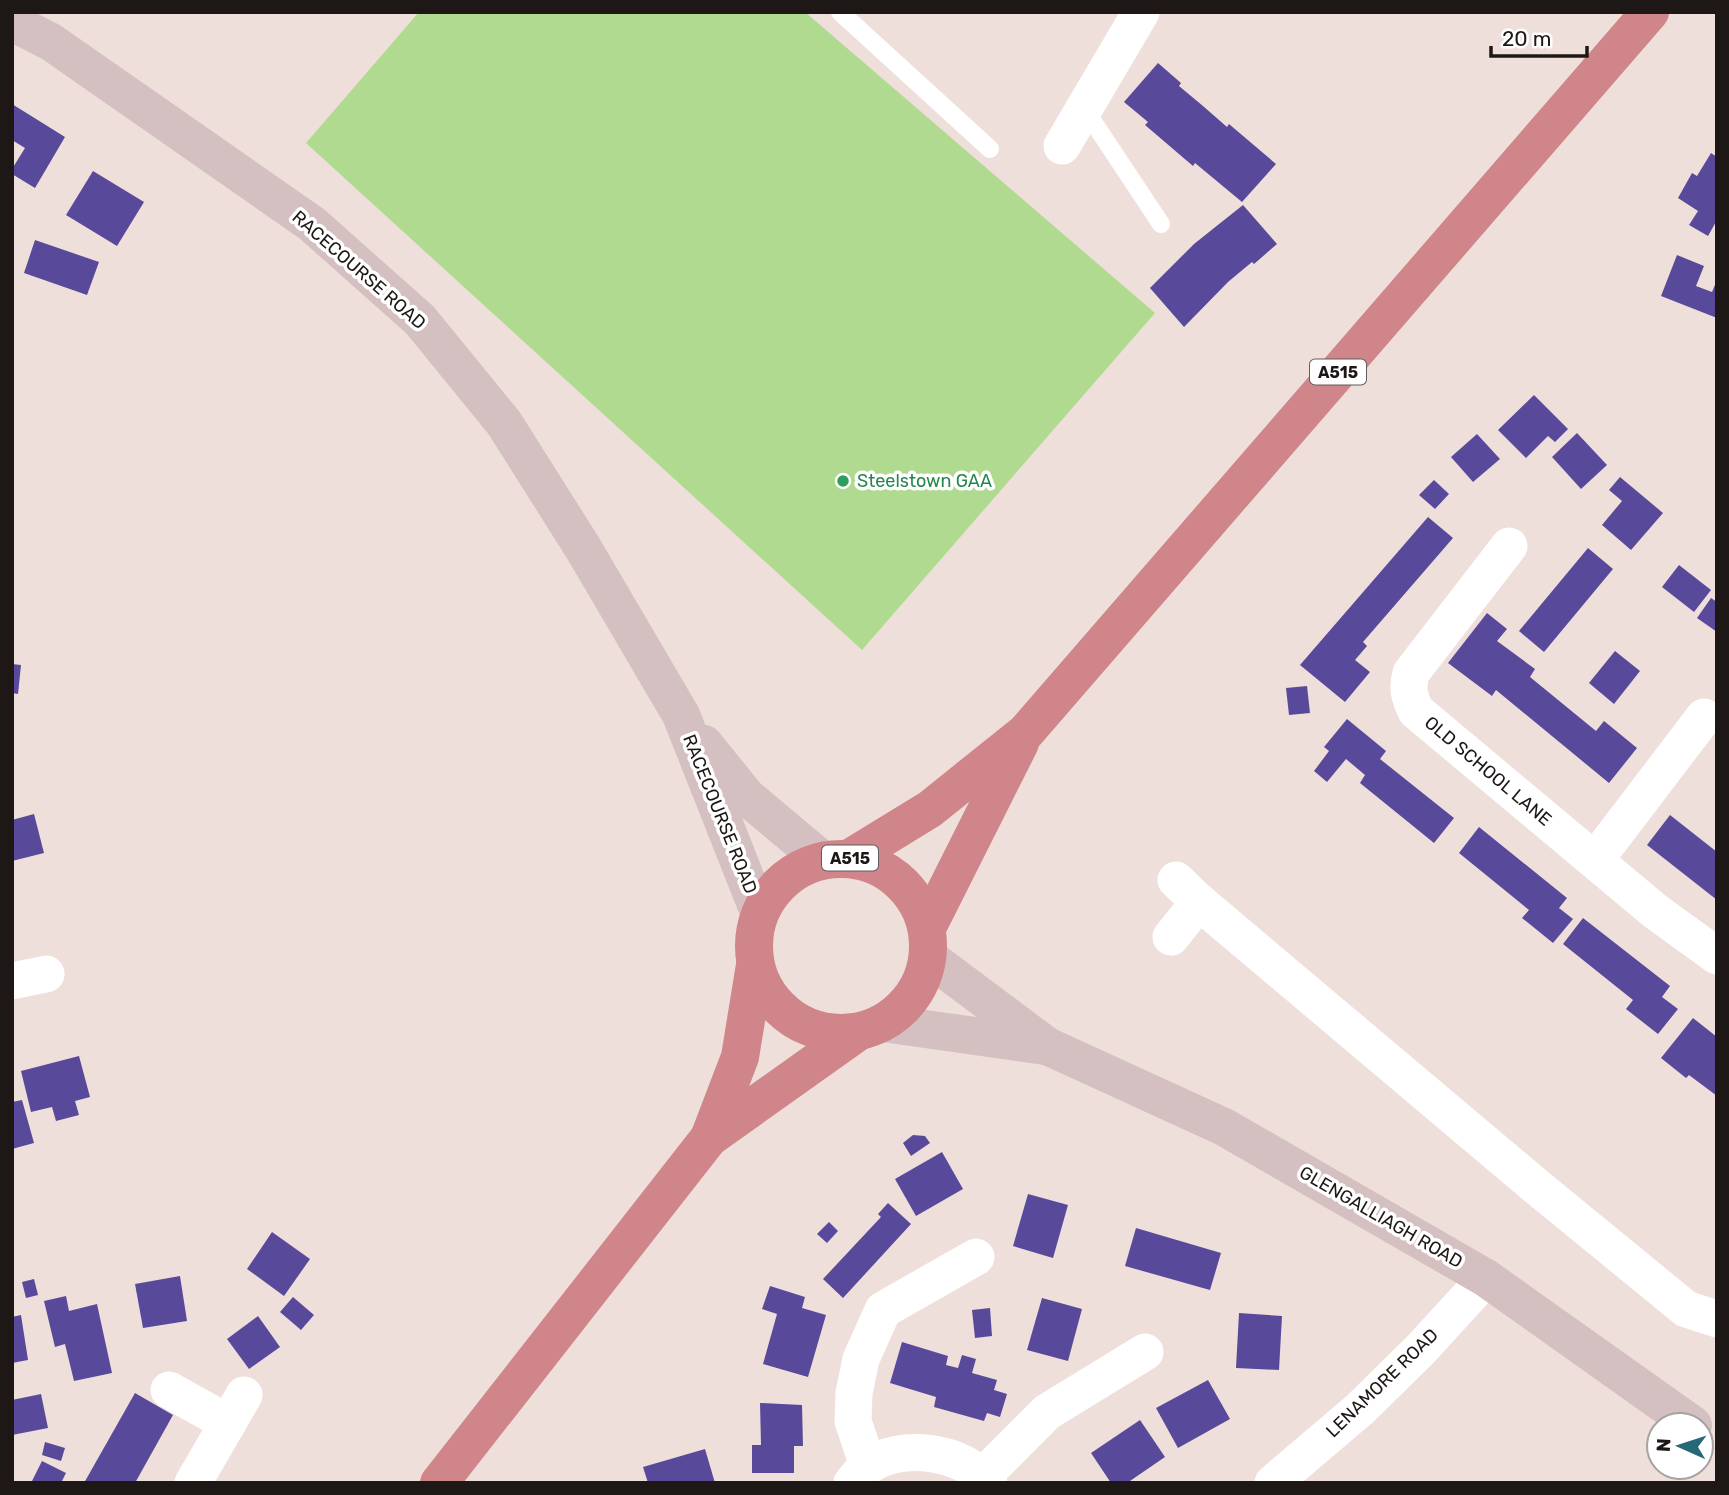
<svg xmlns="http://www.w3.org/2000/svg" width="1729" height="1495" font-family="Rubik,sans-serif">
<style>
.green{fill:#afda90}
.building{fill:#59499b}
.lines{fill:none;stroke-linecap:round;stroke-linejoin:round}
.lane{stroke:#fff;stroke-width:18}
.street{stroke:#fff;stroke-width:37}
.secondary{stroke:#d4bfc1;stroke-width:38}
.highway{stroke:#cf858a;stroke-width:38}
.leisure-dot{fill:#2e9e5b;stroke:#fff;stroke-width:2.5}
.labels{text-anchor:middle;stroke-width:7;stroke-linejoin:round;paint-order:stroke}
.shield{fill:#fff;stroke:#615d5c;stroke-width:2}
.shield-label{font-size:16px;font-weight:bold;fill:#1d1816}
.street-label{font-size:18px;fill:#1d1816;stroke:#fff}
.leisure-label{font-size:18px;fill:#27864d;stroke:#fff;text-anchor:start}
</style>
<rect width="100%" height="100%" fill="#efdfda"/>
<!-- green -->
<polygon class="green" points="419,12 805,12 1155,313 862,650 306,143"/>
<!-- building -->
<g class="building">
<polygon points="1158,63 1181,83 1179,86 1203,106 1227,127 1229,124 1276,164 1242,202 1195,163 1193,166 1145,125 1148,122 1124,102"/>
<polygon points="12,104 65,137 35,188 12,174 12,169 25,148 12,140"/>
<polygon points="1711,153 1717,157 1717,220 1708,236 1689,225 1698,211 1678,198 1692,173 1697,176"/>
<polygon points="93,171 144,202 117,246 66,215"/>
<polygon points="1243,205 1277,244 1254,264 1252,262 1228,282 1184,327 1150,288 1194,244"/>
<polygon points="35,240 99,262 87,295 24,273"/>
<polygon points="1677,255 1704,266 1696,286 1712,292 1717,280 1717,318 1661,296"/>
<polygon points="1534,395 1568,429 1555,442 1548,436 1526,458 1498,430"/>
<polygon points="1577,433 1607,465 1581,489 1552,457"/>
<polygon points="1477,434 1500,459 1473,482 1451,457"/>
<polygon points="1620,477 1663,513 1631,550 1602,525 1622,501 1609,490"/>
<polygon points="1434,480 1449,494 1435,509 1419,495"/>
<polygon points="1428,517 1453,538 1363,642 1367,646 1355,660 1370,672 1345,702 1300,665"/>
<polygon points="1588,548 1613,569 1544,652 1519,631"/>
<polygon points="1679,565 1711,590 1694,612 1662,587"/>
<polygon points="1711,598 1717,602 1717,632 1697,618"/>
<polygon points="1487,613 1507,629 1497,641 1535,669 1530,677 1596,731 1604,721 1637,748 1609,783 1496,690 1492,696 1448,663"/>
<polygon points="1615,651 1640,671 1614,704 1589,683"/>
<polygon points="12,664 21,665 18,694 12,693"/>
<polygon points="1307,686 1310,713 1289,715 1286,688"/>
<polygon points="1347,719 1386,751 1380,759 1454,818 1434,843 1360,783 1365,775 1346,759 1327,782 1314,771 1329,751 1324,747"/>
<polygon points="34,814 44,853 12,861 12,820"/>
<polygon points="1670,815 1717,852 1717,900 1647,845"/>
<polygon points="1479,827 1567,898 1559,908 1573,919 1553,943 1522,918 1529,910 1459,853"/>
<polygon points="1583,918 1670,986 1662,997 1678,1009 1658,1034 1626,1009 1633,1000 1563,944"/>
<polygon points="1693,1018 1717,1037 1717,1096 1689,1075 1686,1078 1661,1058"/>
<polygon points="79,1056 90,1097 75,1101 79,1115 56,1121 52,1107 31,1112 21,1071"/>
<polygon points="22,1100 34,1143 12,1149 12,1102"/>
<polygon points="913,1135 925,1136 930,1143 911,1156 903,1143"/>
<polygon points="942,1152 963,1189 916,1216 895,1179"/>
<polygon points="1028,1194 1068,1205 1053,1258 1013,1246"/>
<polygon points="888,1203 911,1224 843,1298 823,1279 881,1217 878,1214"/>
<polygon points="829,1222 838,1231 827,1243 817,1234"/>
<polygon points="1136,1228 1221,1253 1210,1290 1125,1266"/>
<polygon points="272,1232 310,1259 284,1296 247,1269"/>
<polygon points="180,1276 187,1321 143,1328 135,1284"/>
<polygon points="34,1279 38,1295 26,1298 22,1282"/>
<polygon points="770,1286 805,1297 802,1308 826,1315 808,1377 763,1364 777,1314 762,1309"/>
<polygon points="66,1296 69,1311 97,1304 112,1373 74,1381 65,1344 55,1347 44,1301"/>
<polygon points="293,1297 314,1315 301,1330 280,1312"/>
<polygon points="1042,1298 1082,1309 1068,1361 1027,1350"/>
<polygon points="990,1308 992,1336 975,1338 972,1310"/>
<polygon points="1239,1313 1282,1316 1279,1370 1236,1368"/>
<polygon points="21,1315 28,1360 12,1363 12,1317"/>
<polygon points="258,1316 280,1347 249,1369 227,1339"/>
<polygon points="902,1342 948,1356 946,1365 958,1368 962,1355 976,1359 972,1373 997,1380 994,1390 1007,1394 1000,1417 987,1413 984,1421 934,1407 936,1397 890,1383"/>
<polygon points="1208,1380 1230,1419 1178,1448 1156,1408"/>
<polygon points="135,1393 173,1415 135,1483 84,1483"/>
<polygon points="41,1394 48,1428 12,1435 12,1400"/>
<polygon points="760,1403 802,1405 803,1446 794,1446 794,1473 752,1473 752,1445 761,1445"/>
<polygon points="1140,1420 1165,1457 1127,1483 1111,1483 1091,1453"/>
<polygon points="45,1442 65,1448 61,1461 42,1455"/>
<polygon points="705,1449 715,1483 648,1483 643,1467"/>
<polygon points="42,1461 66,1473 61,1483 31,1483"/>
</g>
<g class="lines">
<!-- lane -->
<g class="lane">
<polyline points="840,12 990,149"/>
<polyline points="1084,108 1161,224"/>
</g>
<!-- street -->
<g class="street">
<polyline points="1062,146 1141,12"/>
<path d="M1509,546L1411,673C1407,688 1409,697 1416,711L1655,911L1717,956"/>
<polyline points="1595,860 1704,717"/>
<polyline points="1176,880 1199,902 1537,1187 1686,1309 1717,1319"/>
<polyline points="1171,937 1199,902"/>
<polyline points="12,981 46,974"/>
<polyline points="169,1390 228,1423"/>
<polyline points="868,1466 853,1421 854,1393 861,1359 883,1310 976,1257"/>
<polyline points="983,1476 1047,1412 1145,1352"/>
<polyline points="193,1483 244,1395"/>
<path d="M852,1483C856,1478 861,1471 867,1467C900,1442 963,1451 989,1483"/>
<polyline points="1273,1483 1360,1409 1421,1349 1486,1278"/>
</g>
<!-- secondary -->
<g class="secondary">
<polyline points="12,22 51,42 312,224 420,320 504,423 583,548 681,715 759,912"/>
<polyline points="704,744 747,797 821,859"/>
<polyline points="928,957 1047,1046 1224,1127 1486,1278 1693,1425"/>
<polyline points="883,1023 1045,1046"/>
</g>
<!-- highway -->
<g class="highway">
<polyline points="850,858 930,809 1026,732 1650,12"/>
<circle cx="841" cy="946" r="87"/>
<polyline points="927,928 1020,743"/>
<polyline points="709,1138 740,1057 755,965"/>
<polyline points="439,1483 709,1138 858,1032"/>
</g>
</g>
<!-- markers -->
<circle class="leisure-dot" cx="843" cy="481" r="7"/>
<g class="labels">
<!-- shield labels -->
<g class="shield">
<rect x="1310" y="359.5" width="56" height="25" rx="5"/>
<rect x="822" y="845.5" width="56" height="25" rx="5"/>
</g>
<g class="shield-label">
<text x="1338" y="378">A515</text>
<text x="850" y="864">A515</text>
</g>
<!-- street labels -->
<g class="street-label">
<text transform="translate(359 270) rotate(41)" y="6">RACECOURSE ROAD</text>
<text transform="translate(1488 771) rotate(40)" y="6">OLD SCHOOL LANE</text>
<text transform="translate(720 814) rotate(68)" y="6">RACECOURSE ROAD</text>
<text transform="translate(1381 1217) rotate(30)" y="6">GLENGALLIAGH ROAD</text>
<text transform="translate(1382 1383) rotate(-44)" y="6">LENAMORE ROAD</text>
</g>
<!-- leisure labels -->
<g class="leisure-label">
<text x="857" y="487">Steelstown GAA</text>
</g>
</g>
<!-- border -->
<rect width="1729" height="1495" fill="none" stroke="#1d1816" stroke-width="28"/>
<!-- north arrow -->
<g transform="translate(1680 1446) rotate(273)"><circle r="33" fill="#ffffff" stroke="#a5a3a2" stroke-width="2"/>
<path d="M0-5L12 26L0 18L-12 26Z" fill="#236978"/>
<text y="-10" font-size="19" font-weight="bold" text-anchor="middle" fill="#1d1816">N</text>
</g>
<!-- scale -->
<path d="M1491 46v10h96v-10" fill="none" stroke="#1d1816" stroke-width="3.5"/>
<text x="1502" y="46" font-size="21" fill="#1d1816" stroke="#ffffff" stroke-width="5" paint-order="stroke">20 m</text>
</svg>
